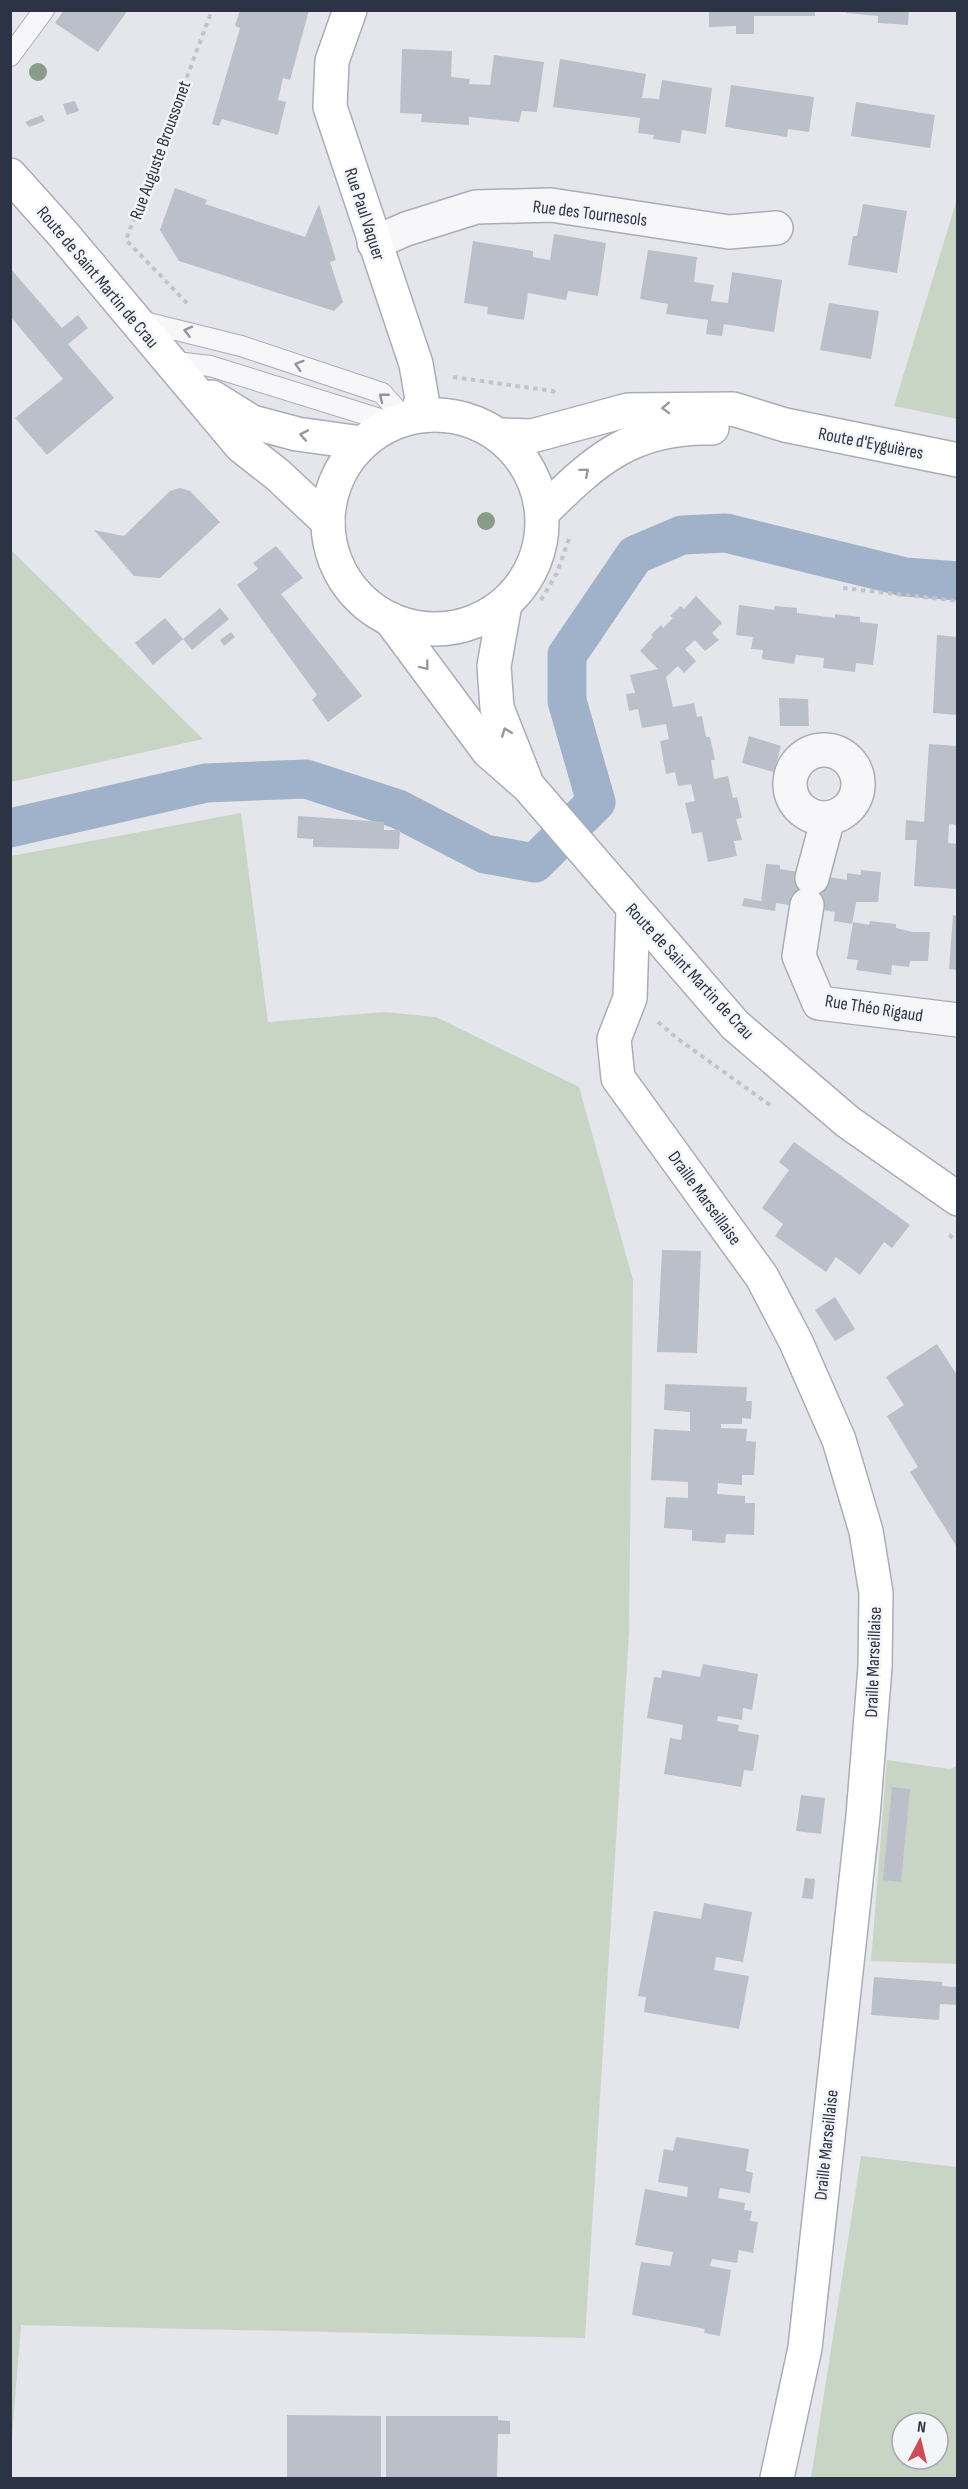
<svg xmlns="http://www.w3.org/2000/svg" width="968" height="2489" font-family="'Sofia Sans Condensed',sans-serif">
<style>
.green{fill:#c8d5c5;fill-rule:evenodd}
.lines{fill:none;stroke-linecap:round;stroke-linejoin:round}
.canal{stroke:#a0b1ca;stroke-width:39}
.building{fill:#bbbfc9}
.lane-casing{stroke:#a9adb6;stroke-width:22}
.street-casing{stroke:#a9adb6;stroke-width:36}
.secondary-casing{stroke:#a9adb6;stroke-width:36}
.path{stroke:#c2c4cb;stroke-width:4;stroke-dasharray:4.5 4.5;stroke-linecap:butt}
.lane{stroke:#f7f7fa;stroke-width:20}
.street{stroke:#f7f7fa;stroke-width:33}
.secondary{stroke:#fff;stroke-width:33}
.tree{fill:#889c89}
.oneway{stroke:#92959f}
.oneway2{stroke:#9699a2}
.labels{text-anchor:middle;stroke-width:5;stroke-linejoin:round;paint-order:stroke}
.street-label{font-size:18px;fill:#2c3344;stroke:#f4f5f9}
</style>
<rect width="100%" height="100%" fill="#e4e6eb"/>
<!-- green -->
<g class="green">
<polygon points="957,199 958,419 957,419 894,406"/>
<polygon points="10,550 11,550 203,739 11,782"/>
<polygon points="241,813 268,1022 384,1012 436,1017 579,1087 633,1280 629,1633 585,2338 21,2325 11,2449 11,856"/>
<polygon points="887,1760 950,1769 957,1766 957,1964 871,1961"/>
<path d="M861,2156L957,2167V2478H811ZM902,2423H938V2459H902Z"/>
</g>
<g class="lines">
<!-- canal -->
<polyline class="canal" points="10,828 206,783 306,779 398,809 485,854 535,863 596,802 567,701 567,655 635,555 682,535 726,533 905,577 958,581"/>
</g>
<!-- building -->
<g class="building">
<polygon points="64,10 128,10 98,52 55,23"/>
<polygon points="240,10 309,10 290,80 283,78 278,100 286,102 278,135 222,119 219,126 212,124 240,28 235,26"/>
<polygon points="709,10 815,10 815,16 754,16 754,34 736,34 736,26 709,27"/>
<polygon points="846,10 909,10 908,25 878,23 878,16 846,13"/>
<polygon points="402,49 452,51 451,77 470,79 469,84 490,85 494,55 544,62 537,112 522,111 519,122 469,117 469,125 421,122 422,114 400,113"/>
<polygon points="560,59 646,74 642,98 659,99 662,80 712,88 706,134 682,130 680,143 653,139 654,135 638,133 640,118 553,107"/>
<polygon points="731,85 814,97 809,132 788,129 787,137 725,127"/>
<polygon points="75,101 79,111 67,115 63,104"/>
<polygon points="856,102 935,115 930,148 851,136"/>
<polygon points="42,115 45,121 29,127 25,122"/>
<polygon points="175,188 207,200 205,204 305,237 319,204 336,260 330,262 343,302 334,311 179,261 160,230"/>
<polygon points="863,204 907,211 897,273 848,265 853,236 857,236"/>
<polygon points="554,234 606,243 598,296 568,291 566,300 528,293 524,320 487,314 488,307 464,303 473,241 533,251 533,257 550,260"/>
<polygon points="648,250 697,257 694,282 714,285 711,301 728,303 732,272 782,280 774,332 724,324 722,336 706,334 708,320 666,314 668,304 640,299"/>
<polygon points="10,268 62,328 78,315 88,328 68,344 114,398 47,455 15,418 63,379 10,316"/>
<polygon points="829,303 879,311 871,359 820,350"/>
<polygon points="180,488 190,491 220,522 160,578 134,576 94,530 124,536 170,491"/>
<polygon points="276,546 303,578 281,594 362,696 328,722 312,700 317,695 237,585 258,569 253,563"/>
<polygon points="696,596 722,623 712,633 719,640 705,651 695,640 685,649 696,661 684,673 678,666 666,677 673,707 694,703 697,717 702,716 706,737 710,737 715,760 711,760 714,779 728,776 733,798 737,797 742,818 736,819 742,840 734,841 737,856 708,862 702,832 692,834 685,803 695,801 691,784 678,786 675,772 666,774 660,741 669,739 666,724 642,728 638,709 629,711 626,694 635,693 630,675 658,669 640,651 653,637 651,635 661,625 663,628 673,618 670,616 681,606 684,609"/>
<polygon points="739,605 774,610 775,606 797,608 797,613 835,618 835,614 860,617 860,622 878,624 873,665 856,663 855,672 823,668 824,658 796,655 794,664 762,659 763,650 751,649 753,637 736,635"/>
<polygon points="220,608 229,619 192,650 183,639"/>
<polygon points="165,618 183,639 153,665 135,643"/>
<polygon points="231,632 235,637 224,646 220,640"/>
<polygon points="937,635 957,637 957,715 933,713"/>
<polygon points="779,698 808,699 809,726 780,726"/>
<polygon points="749,736 781,746 774,772 742,763"/>
<polygon points="929,744 957,746 957,825 949,824 948,843 957,844 957,889 914,886 917,840 905,840 906,820 924,822"/>
<polygon points="298,816 384,822 384,830 400,830 399,849 313,847 313,839 297,838"/>
<polygon points="766,864 780,865 780,869 847,880 847,873 861,875 861,870 881,872 878,902 856,902 852,924 834,921 835,912 823,910 776,903 775,911 742,906 744,898 761,901"/>
<polygon points="953,915 957,916 957,970 949,969"/>
<polygon points="870,921 896,924 896,928 913,932 930,932 928,961 910,961 909,967 892,965 891,975 856,970 858,960 847,959 853,922 869,925"/>
<polygon points="794,1142 910,1225 892,1248 884,1242 860,1275 836,1257 826,1272 775,1236 783,1224 762,1208 789,1170 779,1162"/>
<polygon points="662,1250 701,1251 697,1353 657,1352"/>
<polygon points="835,1297 855,1329 835,1341 815,1310"/>
<polygon points="937,1344 957,1375 957,1547 910,1472 918,1467 887,1416 904,1405 886,1377"/>
<polygon points="665,1384 747,1387 746,1401 752,1401 751,1419 742,1418 742,1424 721,1424 721,1428 747,1429 746,1441 756,1442 754,1475 742,1475 742,1485 718,1483 717,1494 745,1496 745,1503 755,1503 754,1535 726,1534 725,1543 692,1541 692,1530 664,1528 666,1497 688,1498 688,1482 651,1480 654,1429 690,1431 690,1412 664,1410"/>
<polygon points="703,1664 758,1674 752,1710 743,1708 742,1720 718,1716 717,1721 739,1725 738,1731 759,1735 753,1771 744,1770 741,1787 664,1774 670,1738 681,1740 683,1725 647,1718 654,1677 661,1678 662,1670 700,1677"/>
<polygon points="892,1787 910,1789 901,1882 883,1880"/>
<polygon points="801,1795 825,1798 821,1834 796,1831"/>
<polygon points="805,1878 815,1879 813,1899 802,1898"/>
<polygon points="704,1903 752,1912 743,1962 716,1957 714,1970 749,1976 739,2029 644,2012 646,1997 638,1996 654,1911 701,1919"/>
<polygon points="874,1977 942,1982 942,1986 957,1987 957,2005 940,2004 939,2020 871,2015"/>
<polygon points="676,2137 749,2149 746,2171 753,2173 750,2193 720,2188 718,2198 745,2203 744,2210 752,2211 750,2221 758,2222 753,2253 739,2250 737,2263 712,2259 710,2266 731,2270 720,2336 704,2333 705,2329 632,2315 641,2262 670,2266 673,2252 635,2245 645,2189 687,2197 688,2187 658,2182 664,2149 673,2151"/>
<polygon points="287,2415 381,2416 381,2478 287,2478"/>
<polygon points="386,2416 498,2416 498,2420 510,2421 510,2434 498,2434 497,2478 386,2478"/>
</g>
<g class="lines">
<defs>
<g id="lane">
<polyline points="10,56 44,10"/>
<polyline points="136,320 241,346 382,393 405,419"/>
<polyline points="168,361 210,366 393,423"/>
</g>
<g id="street">
<polyline points="374,243 406,229 476,207 551,205 729,232 776,228"/>
<circle cx="824" cy="784" r="34"/>
<polyline points="812,878 828,818"/>
<polyline points="807,905 799,956 819,1003 958,1020"/>
</g>
<g id="secondary">
<polyline points="350,10 332,61 330,107 416,364 422,399 416,416"/>
<polyline points="10,175 63,234 241,446 278,475 328,522"/>
<polyline points="212,397 252,422 297,434 362,443"/>
<circle cx="435" cy="522" r="107"/>
<polyline points="499,435 532,436 628,410 733,409 785,425 958,460"/>
<path d="M543,512C595,460 633,426 712,428"/>
<polyline points="505,604 494,666 497,708 525,779"/>
<polyline points="390,619 488,751 528,786 735,1025 848,1122 958,1199"/>
<polyline points="633,910 630,998 614,1039 618,1078 762,1277 796,1342 839,1440 866,1531 876,1593 875,1667 863,1816 805,2348 777,2478"/>
</g>
</defs>
<!-- lane casing -->
<use href="#lane" class="lane-casing"/>
<!-- street casing -->
<use href="#street" class="street-casing"/>
<!-- secondary casing -->
<use href="#secondary" class="secondary-casing"/>
<!-- path -->
<g class="path">
<polyline points="187,303 126,240 212,10"/>
<polyline points="453,377 553,391 555,393"/>
<polyline points="843,588 958,601"/>
<polyline points="541,600 557,573 570,536"/>
<polyline points="658,1022 678,1039 770,1105"/>
<polyline points="949,1235 958,1241"/>
</g>
<!-- lane -->
<use href="#lane" class="lane"/>
<!-- street -->
<use href="#street" class="street"/>
<!-- secondary -->
<use href="#secondary" class="secondary"/>
</g>
<!-- trees -->
<g class="tree">
<circle cx="38" cy="72" r="9"/>
<circle cx="486" cy="521" r="9"/>
</g>
<!-- one-way arrows -->
<defs><path id="oneway-chevron" d="M-2-3.5L2.5 0L-2 3.5" fill="none" stroke-width="1.6" stroke-linecap="round" stroke-linejoin="round" transform="scale(1.5)"/></defs>
<g class="oneway">
<use href="#oneway-chevron" transform="translate(188 331) rotate(-166)"/>
<use href="#oneway-chevron" transform="translate(299 365) rotate(-162)"/>
<use href="#oneway-chevron" transform="translate(383 397) rotate(-141)"/>
</g>
<g class="oneway2">
<use href="#oneway-chevron" transform="translate(666 408) rotate(178)"/>
<use href="#oneway-chevron" transform="translate(304 435) rotate(-170)"/>
<use href="#oneway-chevron" transform="translate(585 472) rotate(-40)"/>
<use href="#oneway-chevron" transform="translate(425 666) rotate(52)"/>
<use href="#oneway-chevron" transform="translate(506 732) rotate(-111)"/>
</g>
<g class="labels">
<!-- street labels -->
<g class="street-label">
<text transform="translate(160 150) rotate(-70)" y="6">Rue Auguste Broussonet</text>
<text transform="translate(590 213) rotate(7)" y="6">Rue des Tournesols</text>
<text transform="translate(365 214) rotate(72)" y="6">Rue Paul Vaquer</text>
<text transform="translate(98 277) rotate(50)" y="6">Route de Saint Martin de Crau</text>
<text transform="translate(871 443) rotate(11)" y="6">Route d'Eyguières</text>
<text transform="translate(690 971) rotate(47)" y="6">Route de Saint Martin de Crau</text>
<text transform="translate(874 1008) rotate(9)" y="6">Rue Théo Rigaud</text>
<text transform="translate(705 1198) rotate(54)" y="6">Draille Marseillaise</text>
<text transform="translate(873 1662) rotate(-88)" y="6">Draille Marseillaise</text>
<text transform="translate(826 2145) rotate(-84)" y="6">Draille Marseillaise</text>
</g>
</g>
<!-- border -->
<rect width="968" height="2489" fill="none" stroke="#2c3344" stroke-width="24"/>
<!-- north arrow -->
<g transform="translate(920 2441) rotate(7)"><circle r="28" fill="#f4f5f9" stroke="#a4a7b1" stroke-width="1.5"/>
<path d="M0-4.5L10 22L0 15L-10 22Z" fill="#cc4d57"/>
<text y="-9" font-size="16" font-weight="bold" text-anchor="middle" fill="#2c3344">N</text>
</g>
</svg>
